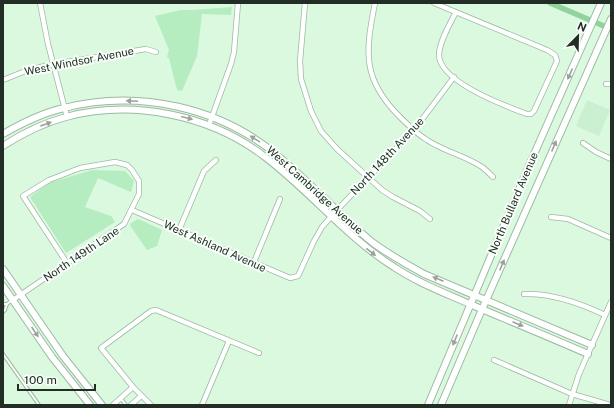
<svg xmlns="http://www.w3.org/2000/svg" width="614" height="408" font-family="'Public Sans',sans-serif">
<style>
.built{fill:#caefd1}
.green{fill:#b5ecc0}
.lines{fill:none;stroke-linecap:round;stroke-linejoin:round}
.canal{stroke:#90d39f;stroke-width:5.5}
.lane-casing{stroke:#9cbaa2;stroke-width:4}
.street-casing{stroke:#9cbaa2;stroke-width:6}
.secondary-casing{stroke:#9cbaa2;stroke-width:8}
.lane{stroke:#fff;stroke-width:2}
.street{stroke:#fff;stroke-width:4.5}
.secondary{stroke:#fff;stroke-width:6}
.oneway{fill:#9ca19d}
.labels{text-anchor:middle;stroke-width:4;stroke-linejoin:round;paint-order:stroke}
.street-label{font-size:11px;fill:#222e25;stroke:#f8fef9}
</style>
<rect width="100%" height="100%" fill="#daf9df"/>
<!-- built -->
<polygon class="built" points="587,100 610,110 599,136 576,126"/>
<!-- green -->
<g class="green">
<polygon points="232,7 231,15 202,14 197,56 182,91 177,90 169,58 167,57 169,50 155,16 181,10 193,10"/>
<polygon points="92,170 125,171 134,181 131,192 98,178 85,207 111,216 115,222 66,253 30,197 49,183"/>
<polygon points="138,219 162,230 157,246 147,250 131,227 130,224"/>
</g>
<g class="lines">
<!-- canal -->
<polyline class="canal" points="550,3 611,29"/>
<defs>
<g id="lane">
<polyline points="3,304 7,304 11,301"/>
<polyline points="3,312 5,310 7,304"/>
<polyline points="3,354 39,405"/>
<polyline points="121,399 126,405"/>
</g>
<g id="street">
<polyline points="40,3 48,44 67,117"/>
<polyline points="305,3 300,61 301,79 311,111 321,131 337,149 382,190 393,197 420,211 430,219"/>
<path d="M375,3C365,53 362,80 401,118C409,126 417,134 427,140C443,151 466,156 482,167C486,170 490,174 493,177"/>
<path d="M434,3L547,50L555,55L557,61L534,111L531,114H527C505,106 440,82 439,55C439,42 450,24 456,12"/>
<polyline points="3,80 28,70 54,64 146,49 156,52"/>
<polyline points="606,84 611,84"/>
<polyline points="209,125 231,64 234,52 238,3"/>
<polyline points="583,143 596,152 611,159"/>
<polyline points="132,210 290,278 298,276 314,241 322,227 337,210 414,130 454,77"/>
<polyline points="551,217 568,219 611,238"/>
<polyline points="179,230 204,171 216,160"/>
<polyline points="254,262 280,199"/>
<path d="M524,294C552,293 580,303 605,315"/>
<polyline points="13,300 124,224 139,194 139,181 132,170 127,165 115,162 80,168 49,180 23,196 67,263"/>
<polyline points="494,360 572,394 610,405"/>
<polyline points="113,405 133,387"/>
<polyline points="131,405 141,396"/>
<polyline points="151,405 133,387 101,348 151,311 156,310 259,353"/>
<polyline points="202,405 229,341"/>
<polyline points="569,405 579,374 611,302"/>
</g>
<g id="secondary">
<path d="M3,134C22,123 42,113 64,108C138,89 220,107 278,156C311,183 339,215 372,242C388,254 406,264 424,274L592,345"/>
<path d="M3,146C23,133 43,123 66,117C133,99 211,115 265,157C310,191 346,237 394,267C418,283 445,293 472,305C510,321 549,337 588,354"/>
<polyline points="3,269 63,356 102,405"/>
<polyline points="3,286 52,357 90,405"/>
<polyline points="428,405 531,161 601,3"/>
<polyline points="441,405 480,314 611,19"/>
</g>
</defs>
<!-- lane casing -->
<use href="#lane" class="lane-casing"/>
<!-- street casing -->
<use href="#street" class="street-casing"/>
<!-- secondary casing -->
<use href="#secondary" class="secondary-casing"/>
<!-- lane -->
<use href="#lane" class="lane"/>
<!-- street -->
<use href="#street" class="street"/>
<!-- secondary -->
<use href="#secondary" class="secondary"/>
</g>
<!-- one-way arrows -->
<defs><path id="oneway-solid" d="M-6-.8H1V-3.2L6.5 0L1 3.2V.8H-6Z"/></defs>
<g class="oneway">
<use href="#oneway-solid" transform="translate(570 74) rotate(114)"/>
<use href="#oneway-solid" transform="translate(132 101) rotate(-177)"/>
<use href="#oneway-solid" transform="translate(187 118) rotate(14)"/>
<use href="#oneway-solid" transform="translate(46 124) rotate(-20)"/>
<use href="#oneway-solid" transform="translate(255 139) rotate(-148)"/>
<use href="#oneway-solid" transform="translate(554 146) rotate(-67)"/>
<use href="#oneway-solid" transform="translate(371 252) rotate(38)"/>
<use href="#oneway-solid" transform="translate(502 265) rotate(-67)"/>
<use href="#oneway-solid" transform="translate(438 279) rotate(-157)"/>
<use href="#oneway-solid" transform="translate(518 324) rotate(23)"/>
<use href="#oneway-solid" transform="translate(35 332) rotate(56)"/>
<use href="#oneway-solid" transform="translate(455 340) rotate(113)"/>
</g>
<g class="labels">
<!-- street labels -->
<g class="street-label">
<text transform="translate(79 61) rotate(-11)" y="4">West Windsor Avenue</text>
<text transform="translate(387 156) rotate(-47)" y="4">North 148th Avenue</text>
<text transform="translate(315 190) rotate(42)" y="4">West Cambridge Avenue</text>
<text transform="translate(513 203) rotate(-67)" y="4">North Bullard Avenue</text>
<text transform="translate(215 246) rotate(24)" y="4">West Ashland Avenue</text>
<text transform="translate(81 254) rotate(-34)" y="4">North 149th Lane</text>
</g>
</g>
<!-- border -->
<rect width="614" height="408" fill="none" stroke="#222e25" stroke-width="8"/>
<!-- north arrow -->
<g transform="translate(578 36) rotate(23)" stroke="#f8fef9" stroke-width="3" paint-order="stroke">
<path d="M0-3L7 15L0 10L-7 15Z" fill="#222e25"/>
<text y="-6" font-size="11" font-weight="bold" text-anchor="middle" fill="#222e25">N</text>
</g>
<!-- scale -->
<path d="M18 384v6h77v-6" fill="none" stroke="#222e25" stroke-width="2"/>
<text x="24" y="384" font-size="12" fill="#222e25" stroke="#f8fef9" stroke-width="3" paint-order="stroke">100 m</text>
</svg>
